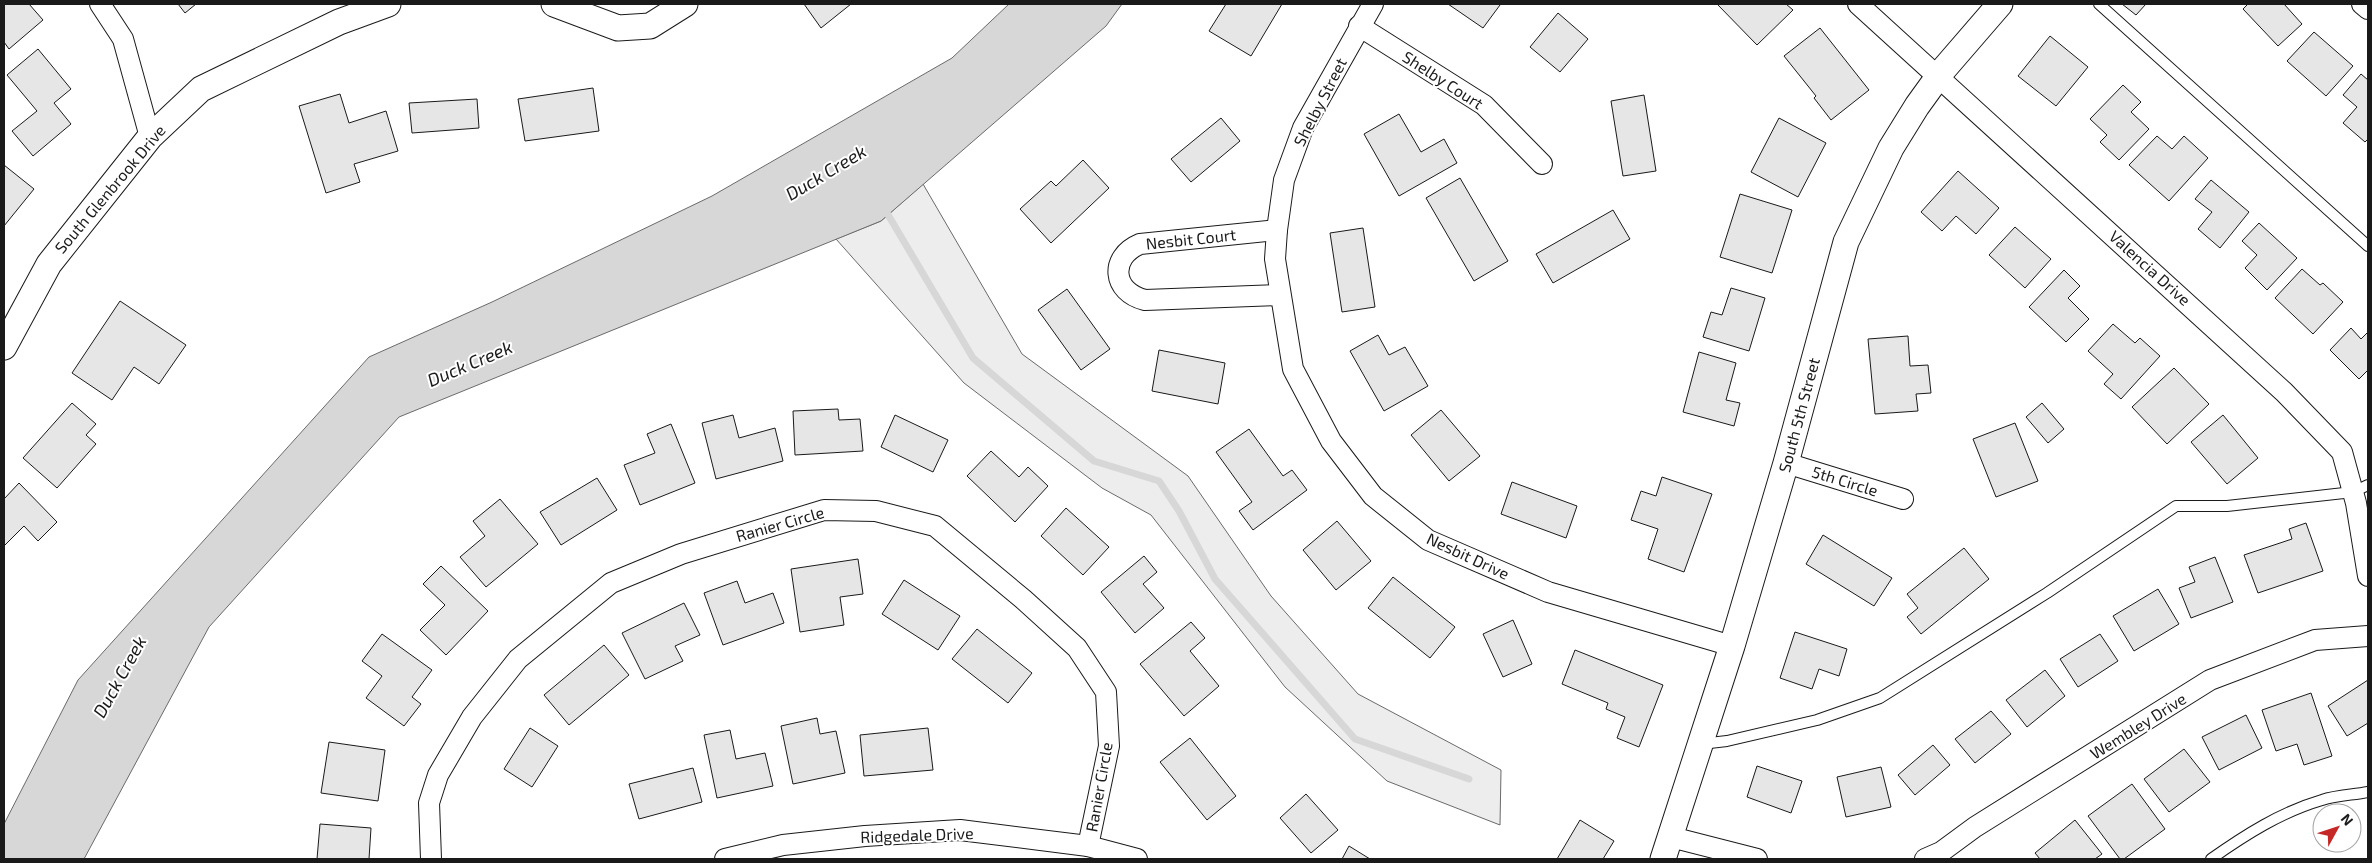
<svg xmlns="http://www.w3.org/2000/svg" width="2372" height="863" font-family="'Exo 2',sans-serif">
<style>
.built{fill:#ededed;stroke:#6a6a6a}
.water{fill:#d7d7d7;stroke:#6a6a6a}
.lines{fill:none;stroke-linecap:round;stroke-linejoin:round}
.stream{stroke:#d7d7d7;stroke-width:7}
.building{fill:#e6e6e6;stroke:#1a1a1a}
.service-casing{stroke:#1a1a1a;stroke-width:12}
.minor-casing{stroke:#1a1a1a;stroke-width:22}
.tertiary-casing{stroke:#1a1a1a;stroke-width:27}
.service{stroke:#fff;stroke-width:10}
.minor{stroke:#fff;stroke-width:20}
.tertiary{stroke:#fff;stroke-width:25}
.labels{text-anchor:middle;stroke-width:4;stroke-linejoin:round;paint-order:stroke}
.street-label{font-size:16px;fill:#1a1a1a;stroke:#fff}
.water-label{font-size:18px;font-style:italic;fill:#1a1a1a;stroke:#fff}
</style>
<rect width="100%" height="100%" fill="#fff"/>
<!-- built -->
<polygon class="built" points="923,184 1022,354 1188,476 1271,596 1358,694 1501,770 1500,825 1387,781 1285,687 1151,515 1102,488 964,383 836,239 881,221"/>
<!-- water -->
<polygon class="water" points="1009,4 1122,4 1106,26 881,221 399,417 209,627 84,859 4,859 4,824 78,680 369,357 492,302 712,196 952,58"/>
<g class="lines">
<!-- stream -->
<polyline class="stream" points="884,208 973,358 1094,461 1159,481 1179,511 1215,579 1355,739 1469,779"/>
</g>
<!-- building -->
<g class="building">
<polygon points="4,4 29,4 43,20 9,49 4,42"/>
<polygon points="178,4 196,4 185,13"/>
<polygon points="804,4 851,4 821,28"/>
<polygon points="1226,4 1282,4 1251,56 1209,31"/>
<polygon points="1448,4 1499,4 1500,5 1483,28"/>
<polygon points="1717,4 1786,4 1793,10 1757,45"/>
<polygon points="2122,4 2146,4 2136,15"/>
<polygon points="2248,4 2284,4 2302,24 2278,46 2243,9"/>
<polygon points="1558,13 1588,39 1560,72 1530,47"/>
<polygon points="1820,28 1869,90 1831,120 1814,98 1816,96 1784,56"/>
<polygon points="2314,32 2353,66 2326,96 2287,61"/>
<polygon points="2050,36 2088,67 2056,106 2018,76"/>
<polygon points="38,49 71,89 54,103 71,124 33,156 12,131 37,111 7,75"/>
<polygon points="2361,74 2368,80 2368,139 2365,142 2343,123 2357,107 2343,95"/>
<polygon points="2123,85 2141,102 2131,112 2149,129 2119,160 2100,142 2107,135 2090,119"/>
<polygon points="593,88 599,131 525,141 518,99"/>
<polygon points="340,94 349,123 386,111 398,151 354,164 360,182 326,193 299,106"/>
<polygon points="1644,95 1656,171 1623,176 1611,101"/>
<polygon points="477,99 479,128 412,133 409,103"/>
<polygon points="1399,114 1421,152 1444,139 1457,163 1399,196 1364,134"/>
<polygon points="1221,118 1240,141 1191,182 1171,159"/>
<polygon points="1779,118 1826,143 1798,197 1751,172"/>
<polygon points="2157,136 2172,149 2184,136 2208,158 2169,201 2129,165"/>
<polygon points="1083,160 1109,188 1051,243 1020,209 1051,181 1056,186"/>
<polygon points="4,165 34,189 4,226"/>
<polygon points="1958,171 1999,208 1976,234 1956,216 1942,231 1921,212"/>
<polygon points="1460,178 1508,261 1474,281 1426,198"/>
<polygon points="2211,180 2249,212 2220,248 2198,229 2212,212 2195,199"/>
<polygon points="1740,194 1792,210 1772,273 1720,257"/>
<polygon points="1613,210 1630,239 1553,283 1536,254"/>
<polygon points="2259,223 2297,258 2267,290 2245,268 2257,255 2242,241"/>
<polygon points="2015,227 2051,259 2025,288 1989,255"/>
<polygon points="1363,228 1375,307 1342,312 1330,233"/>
<polygon points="2302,269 2320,285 2323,283 2343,302 2313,334 2275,298"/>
<polygon points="2064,270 2080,286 2068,298 2089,319 2066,342 2029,307"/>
<polygon points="1731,288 1765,298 1749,351 1703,337 1711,312 1722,315"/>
<polygon points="1067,289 1110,349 1081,370 1038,310"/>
<polygon points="120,301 186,345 159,384 134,367 112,400 72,373"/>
<polygon points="2113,324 2135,343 2140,338 2160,356 2121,399 2104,384 2113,374 2088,351"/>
<polygon points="2351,328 2361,339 2368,332 2368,370 2359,379 2330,350"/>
<polygon points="1378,335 1389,355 1405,347 1428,386 1384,411 1350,351"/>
<polygon points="1908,336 1910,366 1928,365 1931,393 1916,394 1918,411 1875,414 1868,339"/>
<polygon points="1159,350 1225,363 1218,404 1152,391"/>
<polygon points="1699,352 1736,363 1726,400 1740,403 1734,426 1683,412"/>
<polygon points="2174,368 2209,404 2167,444 2132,407"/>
<polygon points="72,403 96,424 86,435 96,444 57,488 23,458"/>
<polygon points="2042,403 2064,429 2048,443 2026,417"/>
<polygon points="838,409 839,420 860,419 863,451 795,455 793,411"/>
<polygon points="1441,410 1480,456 1449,481 1411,435"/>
<polygon points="733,415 739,438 775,428 783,461 716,479 702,423"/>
<polygon points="895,415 948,440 933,472 881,447"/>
<polygon points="2223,415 2258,458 2227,484 2191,442"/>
<polygon points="2015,423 2038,481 1996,497 1973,439"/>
<polygon points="671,424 695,483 640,505 624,465 655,453 647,434"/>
<polygon points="1249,429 1283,476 1292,470 1307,490 1253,530 1239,511 1252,502 1216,452"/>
<polygon points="991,451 1019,477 1028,467 1048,486 1015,522 967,476"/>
<polygon points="1662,477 1712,494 1684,572 1648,559 1658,529 1631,520 1641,491 1656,496"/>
<polygon points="597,478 617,510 561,545 540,512"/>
<polygon points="1512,482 1577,506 1566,538 1501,514"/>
<polygon points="19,483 57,522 38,541 24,526 4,546 4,499"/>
<polygon points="500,499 538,544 486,587 460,557 485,536 473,521"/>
<polygon points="1066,508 1109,547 1083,575 1041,536"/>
<polygon points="1337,521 1371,561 1336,590 1303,550"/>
<polygon points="2306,523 2323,571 2258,593 2244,555 2292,539 2289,529"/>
<polygon points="1823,535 1892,578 1874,606 1806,564"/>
<polygon points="1964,548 1989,579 1921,634 1907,617 1918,608 1907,594"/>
<polygon points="1144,556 1157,572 1143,584 1164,608 1135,633 1101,592"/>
<polygon points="2215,557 2233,602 2191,618 2179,588 2195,582 2189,567"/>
<polygon points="858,559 863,594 840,597 844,625 800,632 791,569"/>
<polygon points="441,566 488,611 446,655 420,630 445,605 423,584"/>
<polygon points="1393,577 1455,627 1430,658 1368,608"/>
<polygon points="904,580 960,616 938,650 882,614"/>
<polygon points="737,581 745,603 773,593 784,623 723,645 704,593"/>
<polygon points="2158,589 2179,624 2134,651 2113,616"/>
<polygon points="684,603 700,635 675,646 683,661 645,679 622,633"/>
<polygon points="1513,620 1532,664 1503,677 1483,634"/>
<polygon points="1191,622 1205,638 1190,651 1219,686 1184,716 1140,664"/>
<polygon points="977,629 1032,673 1008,703 952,659"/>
<polygon points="1795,632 1847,649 1839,676 1819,669 1812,689 1780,678"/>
<polygon points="382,634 432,670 412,697 421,704 404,726 366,698 382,676 362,661"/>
<polygon points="2100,634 2118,661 2078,687 2060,659"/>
<polygon points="604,645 629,675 569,725 544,695"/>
<polygon points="1575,650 1663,685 1639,747 1617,738 1625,717 1606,709 1608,703 1562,684"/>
<polygon points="2045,670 2065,696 2027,727 2006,700"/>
<polygon points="2368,680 2368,723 2347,736 2328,706"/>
<polygon points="2311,693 2332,756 2304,765 2297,744 2276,751 2262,710"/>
<polygon points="1991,711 2011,734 1975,763 1955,739"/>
<polygon points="2246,715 2262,748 2219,770 2202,737"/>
<polygon points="817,718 820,734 836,731 845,773 793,784 781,726"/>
<polygon points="530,728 558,746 532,787 504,769"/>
<polygon points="928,728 933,770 864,776 860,735"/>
<polygon points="730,730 736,759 765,753 773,786 717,798 704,735"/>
<polygon points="1190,738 1236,796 1207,820 1160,762"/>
<polygon points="329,742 385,750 378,801 321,793"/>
<polygon points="1933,745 1950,765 1915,795 1898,775"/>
<polygon points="2184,749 2210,782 2169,812 2144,779"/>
<polygon points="1757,766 1802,781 1791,813 1747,797"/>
<polygon points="1881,767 1891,807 1846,817 1837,777"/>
<polygon points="693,768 702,802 639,819 629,784"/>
<polygon points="2132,784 2165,829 2124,859 2120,859 2088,816"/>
<polygon points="1306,794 1338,830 1311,853 1280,818"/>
<polygon points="1580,820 1614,841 1603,859 1557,859"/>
<polygon points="2075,820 2102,854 2095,859 2040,859 2035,853"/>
<polygon points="320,824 371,828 369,859 317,859"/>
<polygon points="1349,846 1370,859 1342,859"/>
</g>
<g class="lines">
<defs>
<g id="service">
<polyline points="2099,4 2368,246"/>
<polyline points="1701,744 1727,741 1817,720 1880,698 2047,593 2176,506 2227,506 2353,492 2368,485"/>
<path d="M2211,859C2245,835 2281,812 2322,800C2337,795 2353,795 2368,792"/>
</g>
<g id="minor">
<polyline points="100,4 123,39 150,137"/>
<polyline points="1373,4 1303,128 1284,180 1277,230 1275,259 1293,369 1331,441 1373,496 1428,540 1548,592 1732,646"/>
<polyline points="1858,4 2284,392 2342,452 2356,503 2368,576"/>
<polyline points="2362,4 2368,9"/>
<polyline points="1359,26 1484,105 1542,164"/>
<path d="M1277,230L1140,244C1109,257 1112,292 1145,300L1280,295"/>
<polyline points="1786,463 1903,499"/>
<polyline points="1671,837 1757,859"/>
<polyline points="431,859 429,803 438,775 472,717 518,659 611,583 681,554 824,510 876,511 935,526 1023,599 1077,648 1106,692 1109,746 1088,846"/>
<polyline points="725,859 783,845 865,836 960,830 1088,846 1137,859"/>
<polyline points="1925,859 1941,852 1975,827 2210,680 2315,640 2368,636"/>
</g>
<g id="tertiary">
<polyline points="554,4 618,28 650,26 685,4"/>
<polyline points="4,347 49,264 150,137 201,89 339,22 388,4"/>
<polyline points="1663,859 1732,646 1786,463 1846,242 1891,148 1917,106 1943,70 2000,4"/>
</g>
</defs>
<!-- service casing -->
<use href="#service" class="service-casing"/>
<!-- minor casing -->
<use href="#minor" class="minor-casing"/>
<!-- tertiary casing -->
<use href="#tertiary" class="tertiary-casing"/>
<!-- service -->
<use href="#service" class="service"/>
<!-- minor -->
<use href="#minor" class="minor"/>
<!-- tertiary -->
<use href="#tertiary" class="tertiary"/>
</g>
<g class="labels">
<!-- street labels -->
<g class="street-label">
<text transform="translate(1443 80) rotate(33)" y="6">Shelby Court</text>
<text transform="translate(1320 102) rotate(-63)" y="6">Shelby Street</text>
<text transform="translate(110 189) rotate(-50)" y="6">South Glenbrook Drive</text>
<text transform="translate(1191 239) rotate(-6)" y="6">Nesbit Court</text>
<text transform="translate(2150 268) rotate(42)" y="6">Valencia Drive</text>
<text transform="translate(1799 415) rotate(-75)" y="6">South 5th Street</text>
<text transform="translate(1845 481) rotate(17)" y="6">5th Circle</text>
<text transform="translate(780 524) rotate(-16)" y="6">Ranier Circle</text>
<text transform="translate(1468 556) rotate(25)" y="6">Nesbit Drive</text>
<text transform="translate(2138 726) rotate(-32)" y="6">Wembley Drive</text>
<text transform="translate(1099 787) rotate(-80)" y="6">Ranier Circle</text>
<text transform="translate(917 835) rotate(-2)" y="6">Ridgedale Drive</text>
</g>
<!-- water labels -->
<g class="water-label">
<text transform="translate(826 173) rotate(-31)" y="6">Duck Creek</text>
<text transform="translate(470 364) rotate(-23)" y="6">Duck Creek</text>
<text transform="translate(120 677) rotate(-61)" y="6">Duck Creek</text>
</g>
</g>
<!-- border -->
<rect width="2372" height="863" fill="none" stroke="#1a1a1a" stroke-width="10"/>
<!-- north arrow -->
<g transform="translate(2337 828) rotate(50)"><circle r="24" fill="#ffffff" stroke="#a3a3a3"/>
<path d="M0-4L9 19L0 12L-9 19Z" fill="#c62828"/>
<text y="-8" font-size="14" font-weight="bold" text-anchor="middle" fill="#1a1a1a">N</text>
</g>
</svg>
